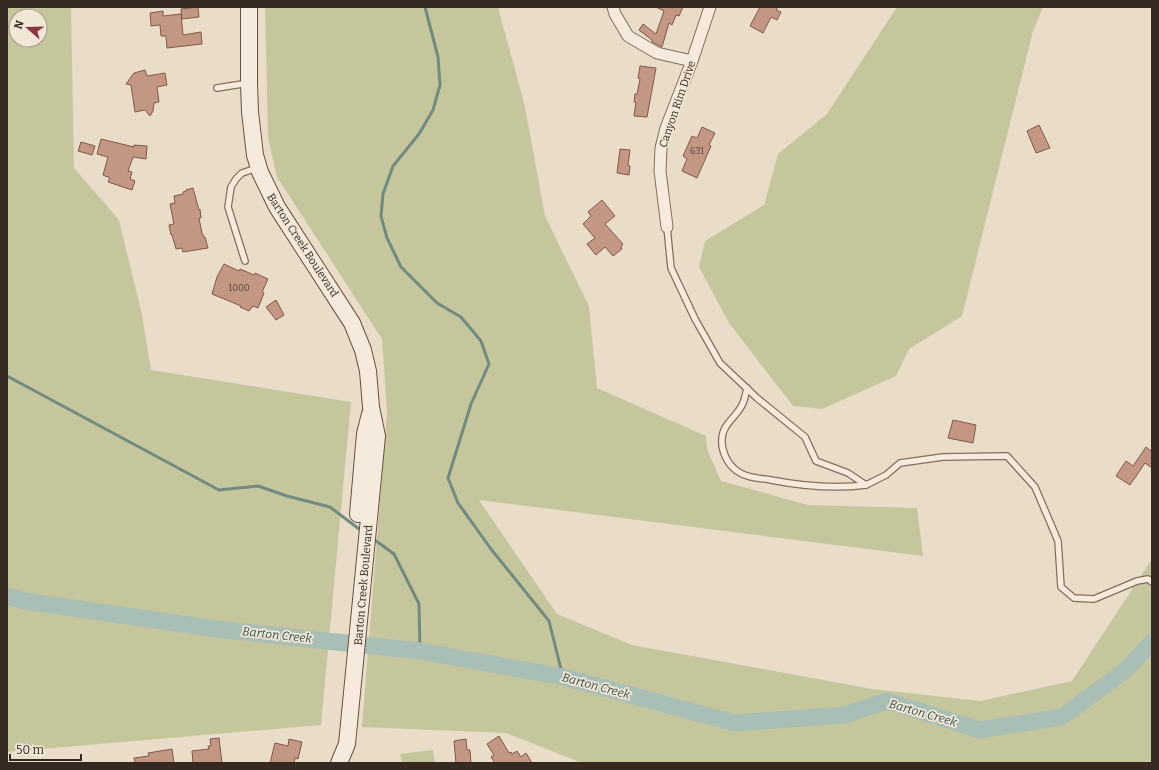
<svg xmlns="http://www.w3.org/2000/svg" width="1159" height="770" font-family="Bitter,serif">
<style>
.green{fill:#c6c69d;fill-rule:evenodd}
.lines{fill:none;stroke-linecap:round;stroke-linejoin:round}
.stream{stroke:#708b82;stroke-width:3}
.river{stroke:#a9beb5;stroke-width:17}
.building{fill:#c39783;stroke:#805848}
.lane-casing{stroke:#836f5f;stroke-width:8}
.street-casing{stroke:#836f5f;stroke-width:13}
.secondary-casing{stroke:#655042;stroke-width:18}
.lane{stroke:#f5eadb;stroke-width:5.5}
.street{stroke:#f5eadb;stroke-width:11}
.secondary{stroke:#f5eadb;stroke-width:16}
.labels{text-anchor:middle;stroke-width:3.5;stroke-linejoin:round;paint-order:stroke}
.number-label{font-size:9px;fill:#58443a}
.street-label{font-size:11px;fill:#352921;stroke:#f2e7d7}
.water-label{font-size:12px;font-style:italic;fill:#32534e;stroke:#f2e7d7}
</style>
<rect width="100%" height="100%" fill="#e9dcc8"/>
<!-- green -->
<g class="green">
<path d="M7,7H71L74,168L119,220L142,315L151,370L351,402L321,725L7,752ZM16,16H40V40H16Z"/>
<polygon points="265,7 498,7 525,107 545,216 589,306 597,388 706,436 707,449 721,481 808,505 917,508 923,556 479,500 557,614 632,645 872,689 980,701 1072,681 1152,559 1152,763 582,763 506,733 362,727 387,413 382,339 277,177 268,137"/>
<polygon points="897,7 1043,7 1033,31 962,316 909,349 896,376 822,409 793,406 729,323 699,267 705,241 764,205 778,154 827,114"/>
<polygon points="433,750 435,763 402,763 400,754"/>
</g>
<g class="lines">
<!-- stream -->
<g class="stream">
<polyline points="425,7 438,57 440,85 433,110 419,134 393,166 383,194 381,216 387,238 401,267 437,303 461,317 481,341 489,364 471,404 448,478 458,503 491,549 549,621 563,677"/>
<polyline points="7,376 219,490 258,486 287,496 330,507 363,532"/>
<polyline points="372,538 394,554 419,604 420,651"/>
</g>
<!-- river -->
<polyline class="river" points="7,596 25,601 216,629 420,651 563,677 735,723 845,715 887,701 980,730 1062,717 1127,669 1152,642"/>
</g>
<!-- building -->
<g class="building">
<polygon points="198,7 199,17 182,19 181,9"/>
<polygon points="656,7 683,7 679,16 676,15 672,25 669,23 662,47 652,42 652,40 639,30 643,24 656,34 664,11"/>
<polygon points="760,7 778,7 776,10 781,12 777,20 771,17 763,33 750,26"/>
<polygon points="163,11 163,16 181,14 183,35 201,32 202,44 167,48 166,36 161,36 160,25 151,26 150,13"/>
<polygon points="640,66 656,68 647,117 634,116 636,102 634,102 635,94 637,94 640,79 638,78"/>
<polygon points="145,70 147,76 165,73 167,85 157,87 159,102 154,103 153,111 150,116 145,110 135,112 131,85 126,84 134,73"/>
<polygon points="1039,125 1050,148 1036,153 1027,131"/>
<polygon points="702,127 715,133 709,145 711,146 697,178 682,171 687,159 683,156 692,136 697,138"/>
<polygon points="101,139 134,147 134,145 147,146 146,159 133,157 128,171 132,172 130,179 135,181 132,190 108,182 110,178 103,175 108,157 97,154"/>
<polygon points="81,142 95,146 92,155 78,151"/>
<polygon points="620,149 630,150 628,165 630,166 629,175 617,173"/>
<polygon points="193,188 199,210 200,209 201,218 199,218 202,233 204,237 205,237 208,248 183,252 182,248 176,249 172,235 171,235 169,225 174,224 170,204 175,203 174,196 183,194 183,192 186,191 186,190"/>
<polygon points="602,200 615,216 605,224 623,244 621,247 622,249 613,256 605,247 596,255 587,244 595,238 583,224 591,216 588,212"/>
<polygon points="224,264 239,271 240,269 254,275 255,273 268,279 262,292 264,293 258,308 253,306 249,311 240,307 241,306 212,294 217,277"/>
<polygon points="276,300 284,315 276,320 266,307"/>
<polygon points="953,420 976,425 973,443 948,438"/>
<polygon points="1146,447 1152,452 1152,468 1145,463 1130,485 1116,476 1126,461 1133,466"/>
<polygon points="499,736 509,753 511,752 512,754 517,751 521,757 526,753 532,763 495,763 491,757 494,755 487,744"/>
<polygon points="219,738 222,763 193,763 192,751 209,749 208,746 211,746 210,739"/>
<polygon points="289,739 302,742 298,759 295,758 294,763 270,763 275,743 288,746"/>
<polygon points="466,739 467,750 470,750 471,763 456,763 454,741"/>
<polygon points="172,749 174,763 135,763 134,758 149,756 148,753"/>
</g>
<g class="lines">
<defs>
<g id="lane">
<polyline points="217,88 249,83"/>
<polyline points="667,227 671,268 695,319 720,363 757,398 805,437 816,461 848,473 866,485 886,475 900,463 943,457 1007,456 1035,487 1058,541 1061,587 1074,598 1094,599 1137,581 1148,579 1152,582"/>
<polyline points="245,261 228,207 231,187 236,179 242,173 257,168"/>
<path d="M747,388C746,393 745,398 743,403C738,416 722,424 722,439C721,450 727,464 737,471C747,478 759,478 771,480C802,486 835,489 866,485"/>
</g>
<g id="street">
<polyline points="613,7 615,14 628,36 657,53 692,61"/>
<polyline points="667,227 660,171 661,148 666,128 692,61 710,7"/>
</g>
<g id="secondary">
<polyline points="249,7 249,83 250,112 255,155 260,172 277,207 352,323 363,350 368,371 371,407 377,436 347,744 339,763"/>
<polyline points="358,514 365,434 370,414"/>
</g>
</defs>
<!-- lane casing -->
<use href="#lane" class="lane-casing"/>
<!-- street casing -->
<use href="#street" class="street-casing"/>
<!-- secondary casing -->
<use href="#secondary" class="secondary-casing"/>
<!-- lane -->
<use href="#lane" class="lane"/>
<!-- street -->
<use href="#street" class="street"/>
<!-- secondary -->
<use href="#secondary" class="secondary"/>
</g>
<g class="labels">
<!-- number labels -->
<g class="number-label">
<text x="697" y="154">631</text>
<text x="239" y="291">1000</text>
</g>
<!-- street labels -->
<g class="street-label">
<text transform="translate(677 104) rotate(-71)" y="4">Canyon Rim Drive</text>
<text transform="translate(303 245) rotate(57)" y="4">Barton Creek Boulevard</text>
<text transform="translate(363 585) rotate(-85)" y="4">Barton Creek Boulevard</text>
</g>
<!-- water labels -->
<g class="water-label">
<text transform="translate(277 635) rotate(6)" y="4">Barton Creek</text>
<text transform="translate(596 686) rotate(15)" y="4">Barton Creek</text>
<text transform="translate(923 713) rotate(16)" y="4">Barton Creek</text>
</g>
</g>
<!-- border -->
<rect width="1159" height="770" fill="none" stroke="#352921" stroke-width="16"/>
<!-- north arrow -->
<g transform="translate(28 28) rotate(290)"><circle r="19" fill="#f2e7d7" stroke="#a69b8e"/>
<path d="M0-3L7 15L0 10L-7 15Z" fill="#8b3640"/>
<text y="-6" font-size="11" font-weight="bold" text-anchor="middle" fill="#352921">N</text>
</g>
<!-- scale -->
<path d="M10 754v6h71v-6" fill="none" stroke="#352921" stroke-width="2"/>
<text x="16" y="754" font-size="12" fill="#352921" stroke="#f2e7d7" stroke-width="3" paint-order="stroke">50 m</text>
</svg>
